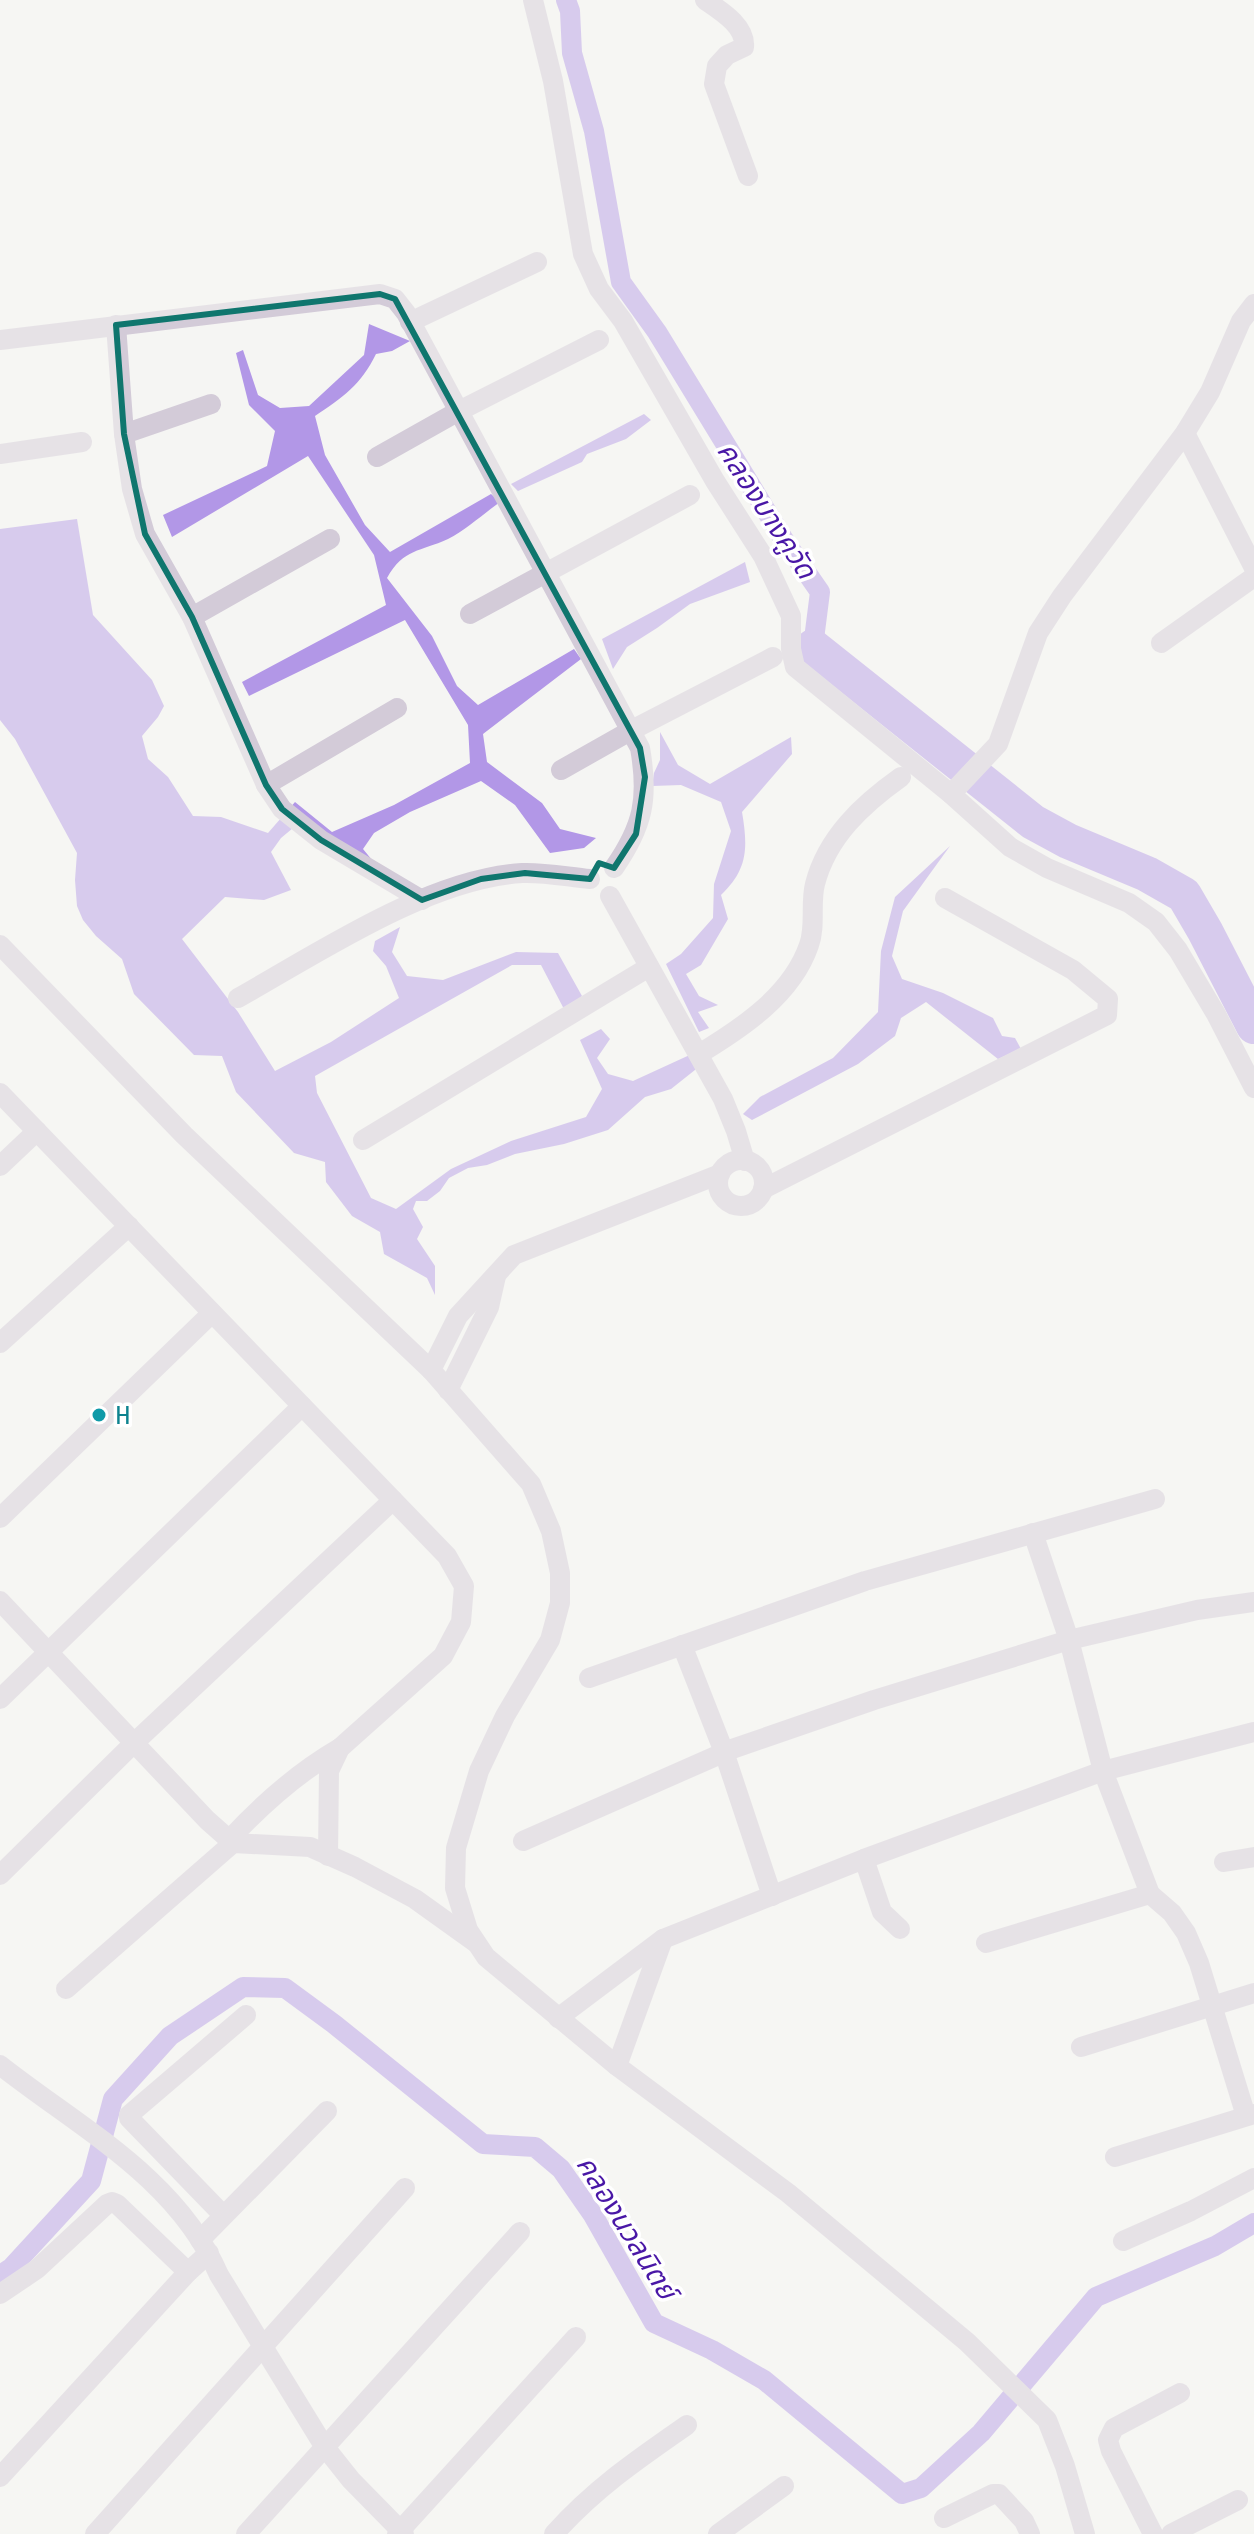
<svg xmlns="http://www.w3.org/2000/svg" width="1254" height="2534" font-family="'Fira Sans Condensed','Noto Sans Thai',sans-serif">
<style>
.water{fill:#b297e7}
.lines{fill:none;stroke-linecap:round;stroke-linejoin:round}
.canal{stroke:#b297e7;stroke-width:20}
.river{stroke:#b297e7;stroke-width:36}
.minor{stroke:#d3cbd8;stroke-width:20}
.marked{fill:none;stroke:#0f766e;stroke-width:6;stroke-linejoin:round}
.culture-dot{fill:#0f9aa8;stroke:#fff;stroke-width:3}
.labels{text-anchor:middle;stroke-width:7;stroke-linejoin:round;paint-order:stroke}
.culture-label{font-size:26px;fill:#0d838f;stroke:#fff;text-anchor:start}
.water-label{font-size:28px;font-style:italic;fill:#4917a6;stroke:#fff}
</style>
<rect width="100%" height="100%" fill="#f5f5f3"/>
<!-- water -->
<g class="water">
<path d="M369,324L410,341L392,351L376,354C361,385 343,397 315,416L325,455L365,525L390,552L491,494L500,502C483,514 466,530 448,539C420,552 404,548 387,578L432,636L457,686L478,705L574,649L581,659L483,734L487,762L542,803L560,829L596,838L584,848L550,853L515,805L481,781L410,812L374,833L363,849L386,877L293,828L281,838L271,852L291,890L264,900L225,897L182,939L238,1012L275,1071L331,1042L399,998L386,966L373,951L375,941L400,927L392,952L407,976L443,980L516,952L558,953L582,996L565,1011L541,965H512L315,1076L317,1093L371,1198L396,1209L451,1169L511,1141L586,1117L602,1089L580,1040L601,1029L610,1039L597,1058L608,1074L633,1081L694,1053L700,1066L671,1089L645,1097L608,1130L564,1144L515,1154L487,1165L468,1168L449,1178L440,1191L427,1201H416L413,1209L423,1227L417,1239L435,1266V1295L427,1278L384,1254L380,1232L352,1216L326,1182L325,1162L294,1153L236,1092L222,1056L194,1055L134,994L122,959L96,936L83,920L77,906L75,880L77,853L15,739L0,720V529L77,519L93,615L152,680L164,706L158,717L142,736L148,759L168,777L193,816L221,817L268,833L295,802L332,832L394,805L470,763L468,725L405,620L249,696L242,682L386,605L374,555L308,456L172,537L163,515L267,466L275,431L249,405L236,353L243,350L258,395L280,408L309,406L364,355Z"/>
<polygon points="644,414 651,420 626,439 587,454 582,462 518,491 511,484"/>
<polygon points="745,562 750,582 690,604 657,628 627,647 613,669 602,639"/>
<path d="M660,732L678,765L710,784L791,737L792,754L742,812C748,848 748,869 721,895L728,919L701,965L686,974L699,996L718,1005L698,1012L709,1028L699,1032L666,964L681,954L713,918L714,884L731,831L721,802L681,785L652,786L654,773L660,760Z"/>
<polygon points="950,846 903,911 892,956 902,979 943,993 993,1018 1002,1036 1015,1038 1021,1049 998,1059 926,1002 901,1018 895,1036 858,1064 752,1120 743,1114 760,1097 833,1058 878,1012 881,951 895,897"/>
</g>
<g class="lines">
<!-- canal -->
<g class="canal">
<polyline points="566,0 570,11 572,53 594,131 621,282 657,332 784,540 820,592 813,647"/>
<polyline points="0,2275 11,2268 91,2181 113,2099 170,2036 243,1987 285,1988 334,2024 483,2144 535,2147 561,2169 593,2215 654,2323 712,2350 764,2380 902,2494 921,2488 981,2433 1096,2297 1215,2246 1254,2223"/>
</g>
<!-- river -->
<polyline class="river" points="813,647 1033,822 1068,841 1147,874 1184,895 1205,931 1254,1026"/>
<!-- minor -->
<g class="minor">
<polyline points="533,0 553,81 583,254 599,289 623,321 715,481 763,556 791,616 791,649 795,667 951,794 1010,847 1047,868 1129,903 1156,922 1178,950 1216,1014 1254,1088"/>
<path d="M705,0C721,11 746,26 744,47L727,55L717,66L714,84L748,176"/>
<polyline points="410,322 537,262"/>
<polyline points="116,325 124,434 132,489 145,534 192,617 266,785 282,809 321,840 422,900"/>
<path d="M0,340L380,294L395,299L406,313L640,748C649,799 643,826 614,868"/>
<polyline points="1185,433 1254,568"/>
<polyline points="124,434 211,404"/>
<polyline points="0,454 82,442"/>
<polyline points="377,457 457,412 599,340"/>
<polyline points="470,614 690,495"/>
<polyline points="192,617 330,539"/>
<polyline points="1161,643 1254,577"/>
<polyline points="561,770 630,731 773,657"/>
<polyline points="266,785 397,708"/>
<polyline points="951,794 998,744 1038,633 1062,596 1185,433 1210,392 1241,321 1254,304"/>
<polyline points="610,896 723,1099 736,1131 745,1161"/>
<polyline points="0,945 184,1135 431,1370 531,1484 551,1531 560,1573 560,1603 550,1640 505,1716 479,1771 456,1848 455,1888 468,1930 486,1957 617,2066 788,2193 967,2342 1047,2420 1065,2466 1085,2534"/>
<path d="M238,998C320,952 428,879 522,873C544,872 568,877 590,879"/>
<path d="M699,1054C742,1028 792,995 809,945C816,926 810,903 815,884C827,837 863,804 901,777"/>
<polyline points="0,1093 447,1556 464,1586 461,1622 443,1656 340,1748 329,1771 328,1856"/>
<polyline points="363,1140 649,967"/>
<circle cx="741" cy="1183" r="23"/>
<polyline points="0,1166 37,1131"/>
<polyline points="763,1189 1107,1015 1108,999 1073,970 945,898"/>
<polyline points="0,1343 129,1226"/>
<polyline points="431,1370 458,1316 514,1255 720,1174"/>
<polyline points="448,1390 489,1307 496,1276"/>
<polyline points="0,1518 212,1313"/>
<polyline points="1033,1533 1069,1640 1103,1771 1150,1894 1172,1913 1186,1933 1199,1963 1246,2116"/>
<polyline points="0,1601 207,1820 233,1843 310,1847 355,1867 415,1899 475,1942"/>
<polyline points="682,1645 724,1752 772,1896"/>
<polyline points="589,1678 865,1581 1155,1499"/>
<polyline points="0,1699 302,1406"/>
<path d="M229,1840C263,1803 297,1773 340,1748"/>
<polyline points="523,1841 732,1749 874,1700 1069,1640 1197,1610 1254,1602"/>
<polyline points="864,1859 882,1912 900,1929"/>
<polyline points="1224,1862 1254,1857"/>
<polyline points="0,1875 134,1743 393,1500"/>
<polyline points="986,1943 1150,1894"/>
<polyline points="66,1989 233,1843"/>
<polyline points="558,2018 663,1939 864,1859 1103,1771 1254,1732"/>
<polyline points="1081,2047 1254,1993"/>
<path d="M0,2065C80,2128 177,2178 219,2275L324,2446L351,2480L404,2534"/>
<polyline points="617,2066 663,1939"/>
<polyline points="1115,2157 1254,2114"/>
<polyline points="223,2215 129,2118 129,2115 246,2015"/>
<polyline points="200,2240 327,2111"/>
<polyline points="1123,2241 1191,2211 1254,2178"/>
<polyline points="0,2294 37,2269 107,2204 112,2202 117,2204 188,2272"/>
<polyline points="0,2477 188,2272 209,2253"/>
<polyline points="944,2518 993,2494 999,2494 1024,2521 1030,2534"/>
<polyline points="95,2534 405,2188"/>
<polyline points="246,2534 520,2232"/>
<polyline points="397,2534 576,2337"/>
<path d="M554,2534C594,2489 638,2459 687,2425"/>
<polyline points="718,2534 784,2486"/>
<polyline points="1153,2534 1111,2451 1108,2440 1114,2428 1180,2393"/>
<polyline points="1171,2534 1238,2500"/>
</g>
</g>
<!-- marked area -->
<path d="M0 0H1254V2534H0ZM380,294L395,299L640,748L645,777L636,834L614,868L599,863L590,879L525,873L481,879L422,900L321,840L282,809L266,785L192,617L145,534L124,434L116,325Z" fill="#f5f5f3" fill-opacity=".55" fill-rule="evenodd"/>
<path class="marked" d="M380,294L395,299L640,748L645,777L636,834L614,868L599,863L590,879L525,873L481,879L422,900L321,840L282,809L266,785L192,617L145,534L124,434L116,325Z"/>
<!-- markers -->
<circle class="culture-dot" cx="99" cy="1415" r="8"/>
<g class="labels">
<!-- culture labels -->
<g class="culture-label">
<text x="115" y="1424">H</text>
</g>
<!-- water labels -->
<g class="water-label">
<text transform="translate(767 510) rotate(57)" y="10">คลองบางคูวัด</text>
<text transform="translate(627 2227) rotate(58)" y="10">คลองนวลนิตย์</text>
</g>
</g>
</svg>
